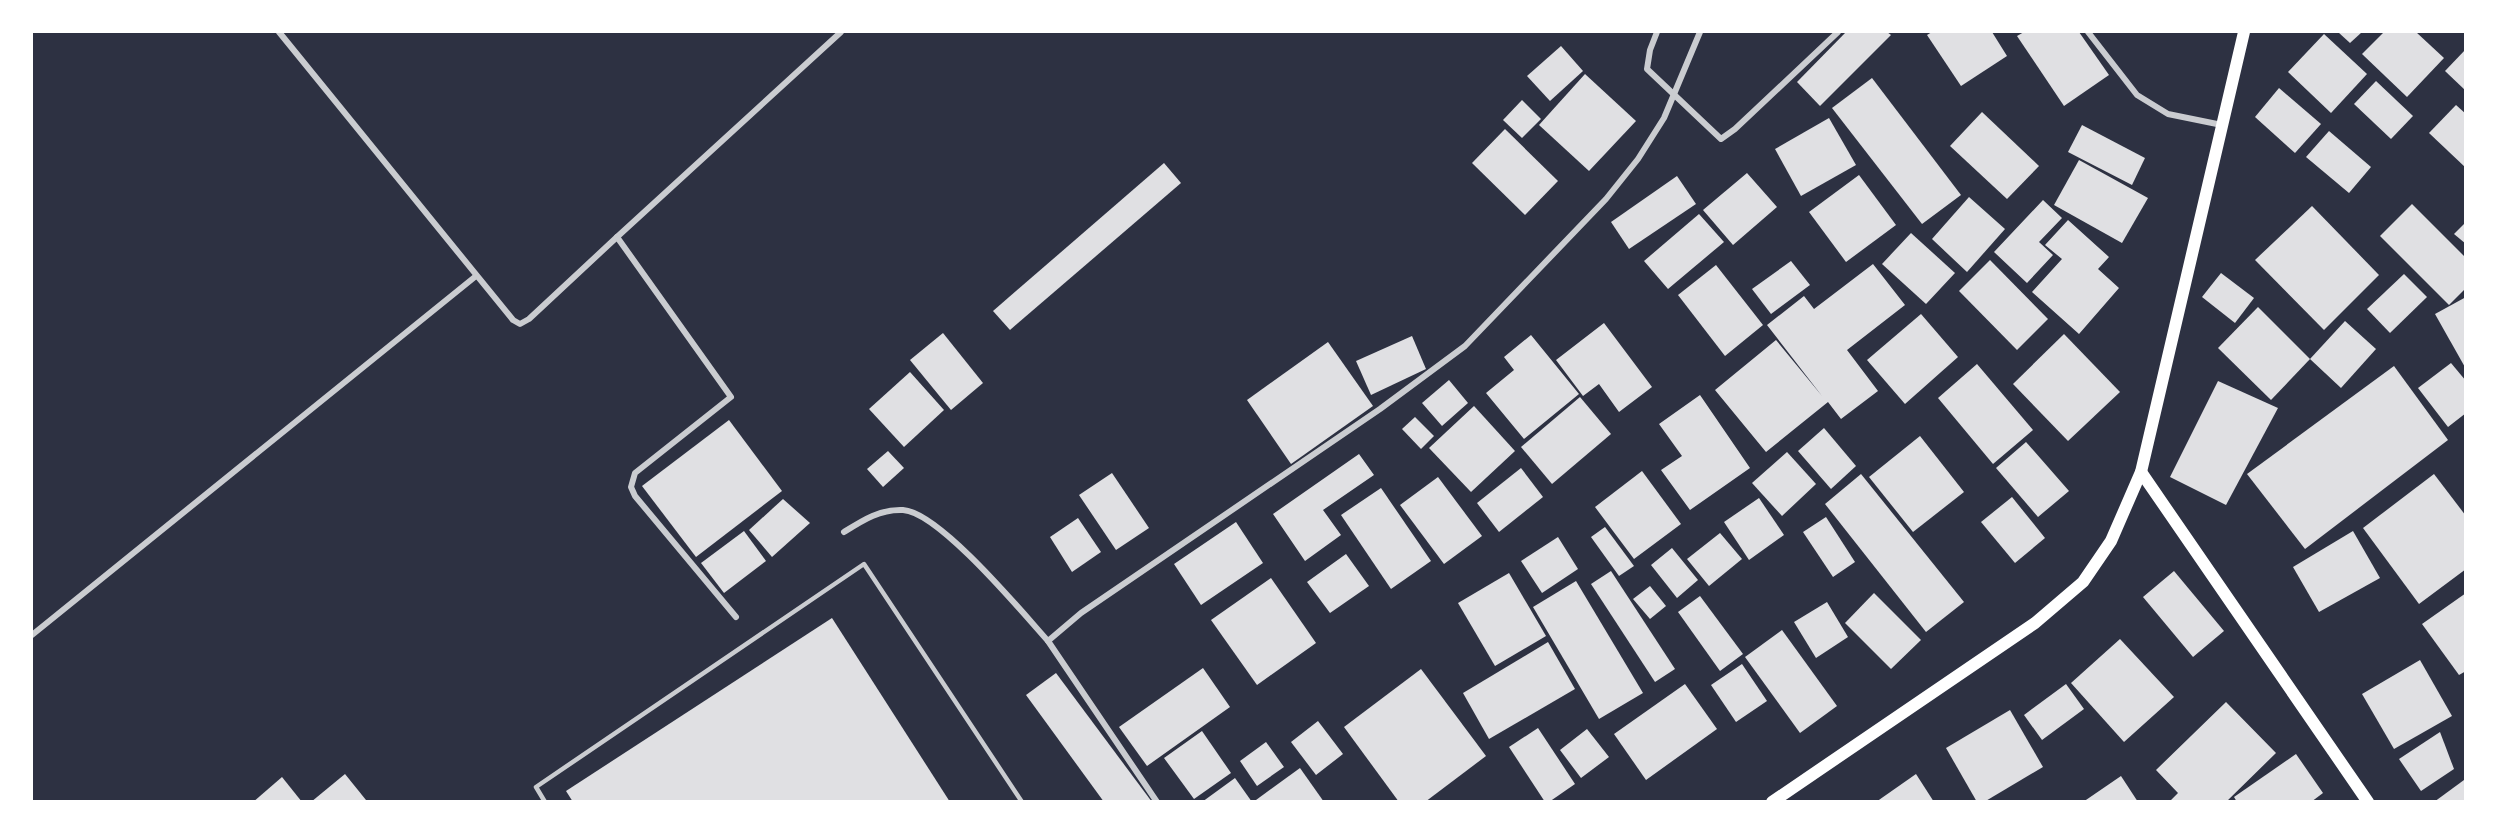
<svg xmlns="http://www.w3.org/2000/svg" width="2497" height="833" font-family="'DejaVu Sans',sans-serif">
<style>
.building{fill:#e0e0e3}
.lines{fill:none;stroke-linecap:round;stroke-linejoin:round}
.service{stroke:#caccd0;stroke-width:4.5}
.minor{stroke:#caccd0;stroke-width:6}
.secondary{stroke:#fff;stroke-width:12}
</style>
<rect width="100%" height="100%" fill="#2d3142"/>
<!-- building -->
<g class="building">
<polygon points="1846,32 1887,32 1891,35 1820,106 1797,82"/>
<polygon points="1932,32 1992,32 2007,56 1961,86 1927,35"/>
<polygon points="2024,32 2079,32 2109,75 2064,106 2017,36"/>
<polygon points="2338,32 2362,32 2350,43"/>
<polygon points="2384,32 2416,32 2444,58 2407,97 2362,54"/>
<polygon points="2324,34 2367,74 2331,113 2288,72"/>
<polygon points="1561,46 1583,71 1550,101 1527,76"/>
<polygon points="2466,49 2466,91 2445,71"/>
<polygon points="1585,74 1636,121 1589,171 1539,125"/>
<polygon points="1872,78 1961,195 1922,224 1832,108"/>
<polygon points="2376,81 2413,116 2391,139 2354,104"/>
<polygon points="2279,88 2321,124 2295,153 2255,117"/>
<polygon points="1522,100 1541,119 1522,138 1503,120"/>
<polygon points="2456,105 2466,114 2466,168 2429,133"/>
<polygon points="1982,112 2039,166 2007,199 1950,146"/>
<polygon points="1829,118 1856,165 1801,196 1775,149"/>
<polygon points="2082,125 2145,158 2132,185 2068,152"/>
<polygon points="1505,129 1558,181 1525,215 1472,163"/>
<polygon points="2329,131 2371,167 2349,193 2306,157"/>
<polygon points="2079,160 2148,198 2122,243 2054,205"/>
<polygon points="1164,163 1181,183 1010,330 993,311"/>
<polygon points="1747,173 1777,207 1733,245 1703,210"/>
<polygon points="1859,175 1896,225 1846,262 1809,212"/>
<polygon points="1677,176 1696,204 1629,249 1611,222"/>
<polygon points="1969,197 2005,229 1967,272 1932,239"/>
<polygon points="2043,200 2062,218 2039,242 2053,255 2027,283 1994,252"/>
<polygon points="2412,204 2466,258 2466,288 2449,305 2380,236"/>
<polygon points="2312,206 2379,275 2324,330 2255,260"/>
<polygon points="1699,214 1724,242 1668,289 1644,261"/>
<polygon points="2068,220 2109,257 2098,269 2119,288 2079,334 2032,292 2062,259 2045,245"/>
<polygon points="2466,222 2466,244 2454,234"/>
<polygon points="1911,233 1955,273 1926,304 1882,264"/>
<polygon points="1990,260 2048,319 2017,350 1959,291"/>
<polygon points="1791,261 1810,285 1771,314 1752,289"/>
<polygon points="1873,264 1905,305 1847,350 1878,391 1841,419 1828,402 1766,452 1715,390 1776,340 1822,396 1767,325 1804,296 1814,309"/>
<polygon points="1716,265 1763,325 1725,356 1678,295"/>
<polygon points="2221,273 2254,298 2235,323 2202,297"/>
<polygon points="2404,274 2427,297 2390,333 2367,309"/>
<polygon points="2466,297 2466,369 2435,314"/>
<polygon points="2258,307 2310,359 2271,400 2218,348"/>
<polygon points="1921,314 1958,357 1905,404 1867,360"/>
<polygon points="2345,321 2376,349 2341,388 2310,359"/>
<polygon points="1604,323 1652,387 1619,412 1599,384 1583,396 1556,360"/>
<polygon points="943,333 983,383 951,410 910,360"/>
<polygon points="2064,334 2120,392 2068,441 2013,384"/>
<polygon points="1531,335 1579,394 1524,439 1486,393 1514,370 1504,357"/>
<polygon points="1412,336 1426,369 1371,395 1356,361"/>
<polygon points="1328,342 1373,406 1291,464 1247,400"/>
<polygon points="2451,363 2466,381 2466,413 2448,427 2418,388"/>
<polygon points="1977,364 2033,430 1993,464 1938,398"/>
<polygon points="2394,366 2448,440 2305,549 2247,474"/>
<polygon points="910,372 944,410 904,447 869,409"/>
<polygon points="1449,380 1468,403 1442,426 1422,403"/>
<polygon points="2218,381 2278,408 2226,505 2170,477"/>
<polygon points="1700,395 1750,468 1690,510 1661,470 1682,456 1659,424"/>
<polygon points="1580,397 1611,434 1552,484 1521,447"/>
<polygon points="1474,406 1515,451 1471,492 1429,448"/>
<polygon points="1415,417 1434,436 1421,449 1402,429"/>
<polygon points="729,420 782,491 696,557 642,486"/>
<polygon points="1824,428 1856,466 1831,489 1798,451"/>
<polygon points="1920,436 1964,492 1913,532 1869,477"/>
<polygon points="2026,442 2069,491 2038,517 1996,468"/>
<polygon points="888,451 904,468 883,487 867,469"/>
<polygon points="1787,452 1816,484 1782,516 1752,483"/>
<polygon points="1359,454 1374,475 1323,510 1341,535 1305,561 1273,514"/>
<polygon points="1521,468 1543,497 1499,532 1477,503"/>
<polygon points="1642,471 1681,524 1634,559 1595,507"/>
<polygon points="1112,473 1149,528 1116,550 1079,495"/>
<polygon points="1861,474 1964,602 1926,632 1825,504"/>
<polygon points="2434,474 2466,516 2466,569 2419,604 2363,528"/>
<polygon points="1438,477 1482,536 1444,564 1400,505"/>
<polygon points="1381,488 1431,561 1391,589 1341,515"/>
<polygon points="2012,497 2045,538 2015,563 1981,522"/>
<polygon points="1759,498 1784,535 1749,560 1724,522"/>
<polygon points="783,499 810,523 772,557 749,530"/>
<polygon points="1826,517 1855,562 1833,577 1803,532"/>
<polygon points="1078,518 1101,552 1072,572 1050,537"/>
<polygon points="1236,522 1263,563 1201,605 1174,564"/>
<polygon points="1605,527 1634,566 1619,576 1591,537"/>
<polygon points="744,531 766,561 724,593 701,563"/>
<polygon points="2353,531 2380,578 2319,612 2293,567"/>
<polygon points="1720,533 1742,559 1709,586 1687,559"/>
<polygon points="1558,537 1578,569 1542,593 1521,561"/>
<polygon points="1672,548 1698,580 1677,598 1651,565"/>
<polygon points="1346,554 1369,586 1330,613 1307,582"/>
<polygon points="1611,571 1675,669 1655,682 1591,584"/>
<polygon points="2174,571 2224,631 2193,657 2143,597"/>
<polygon points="1509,573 1546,636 1495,666 1458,603"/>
<polygon points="1271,578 1316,643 1257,685 1211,620"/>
<polygon points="1576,581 1643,693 1599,719 1533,607"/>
<polygon points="1650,586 1666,606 1650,619 1633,599"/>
<polygon points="1874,593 1921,640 1891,669 1845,623"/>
<polygon points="2466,593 2466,671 2459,675 2422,624"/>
<polygon points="1700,596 1743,654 1720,671 1678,612"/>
<polygon points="1827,602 1848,637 1816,658 1794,622"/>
<polygon points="832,618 950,802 573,802 566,791"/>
<polygon points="1782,630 1837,706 1800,733 1745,657"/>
<polygon points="2120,639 2174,697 2124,742 2071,683"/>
<polygon points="1548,642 1575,689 1489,739 1463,693"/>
<polygon points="2420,660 2452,716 2394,749 2362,694"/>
<polygon points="1742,664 1767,701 1736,722 1711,685"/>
<polygon points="1203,668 1230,707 1147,766 1119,727"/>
<polygon points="1421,669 1486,756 1425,802 1399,802 1344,727"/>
<polygon points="1056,673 1152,802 1104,802 1026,695"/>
<polygon points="1685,684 1717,729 1646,780 1614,734"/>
<polygon points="2066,684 2084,709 2042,740 2024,715"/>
<polygon points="2226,702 2276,753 2226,802 2169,802 2178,793 2156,770"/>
<polygon points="2010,710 2043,767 1984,802 1977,802 1946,748"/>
<polygon points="1318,721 1343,754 1316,775 1291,742"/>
<polygon points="1538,728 1575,784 1549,802 1545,802 1509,747"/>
<polygon points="1587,729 1609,757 1581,778 1560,750"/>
<polygon points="1202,731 1231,773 1194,799 1164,758"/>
<polygon points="2440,732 2454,769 2421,791 2399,759"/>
<polygon points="1266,742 1284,767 1257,786 1240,761"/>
<polygon points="2296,754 2323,793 2311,802 2237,802 2234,797"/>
<polygon points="1300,768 1324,802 1257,802 1256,800"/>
<polygon points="345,774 366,800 311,802"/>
<polygon points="1916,774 1934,802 1876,802"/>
<polygon points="2121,776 2138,802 2083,802"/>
<polygon points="282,777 302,802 253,802"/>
<polygon points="1235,778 1252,802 1202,802"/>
<polygon points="2464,780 2466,802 2434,802"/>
</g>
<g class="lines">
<!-- service -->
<polyline class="service" points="545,802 536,787 864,564 1022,802"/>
<!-- minor -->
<g class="minor">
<polyline points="279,32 513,320 520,324 529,319 617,237 731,397 635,473 631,487 635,496 736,617"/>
<polyline points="1657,32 1650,50 1647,69 1721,139 1735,129 1838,32"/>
<polyline points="2088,32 2137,95 2168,114 2222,125"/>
<polyline points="617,237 841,32"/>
<path d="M844,532C863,520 880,509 903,510C939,512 1022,612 1048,641L1081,613L1380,409L1465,346L1606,199L1638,159L1664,118L1700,32"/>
<polyline points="32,635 476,276"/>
<polyline points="1048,641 1157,802"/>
</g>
<!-- secondary -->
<g class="secondary">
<polyline points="2141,472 2368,802"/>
<polyline points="1772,802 2035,623 2083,582 2111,541 2141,472 2244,32"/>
</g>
</g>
<!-- border -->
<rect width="2497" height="833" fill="none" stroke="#ffffff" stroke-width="66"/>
</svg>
